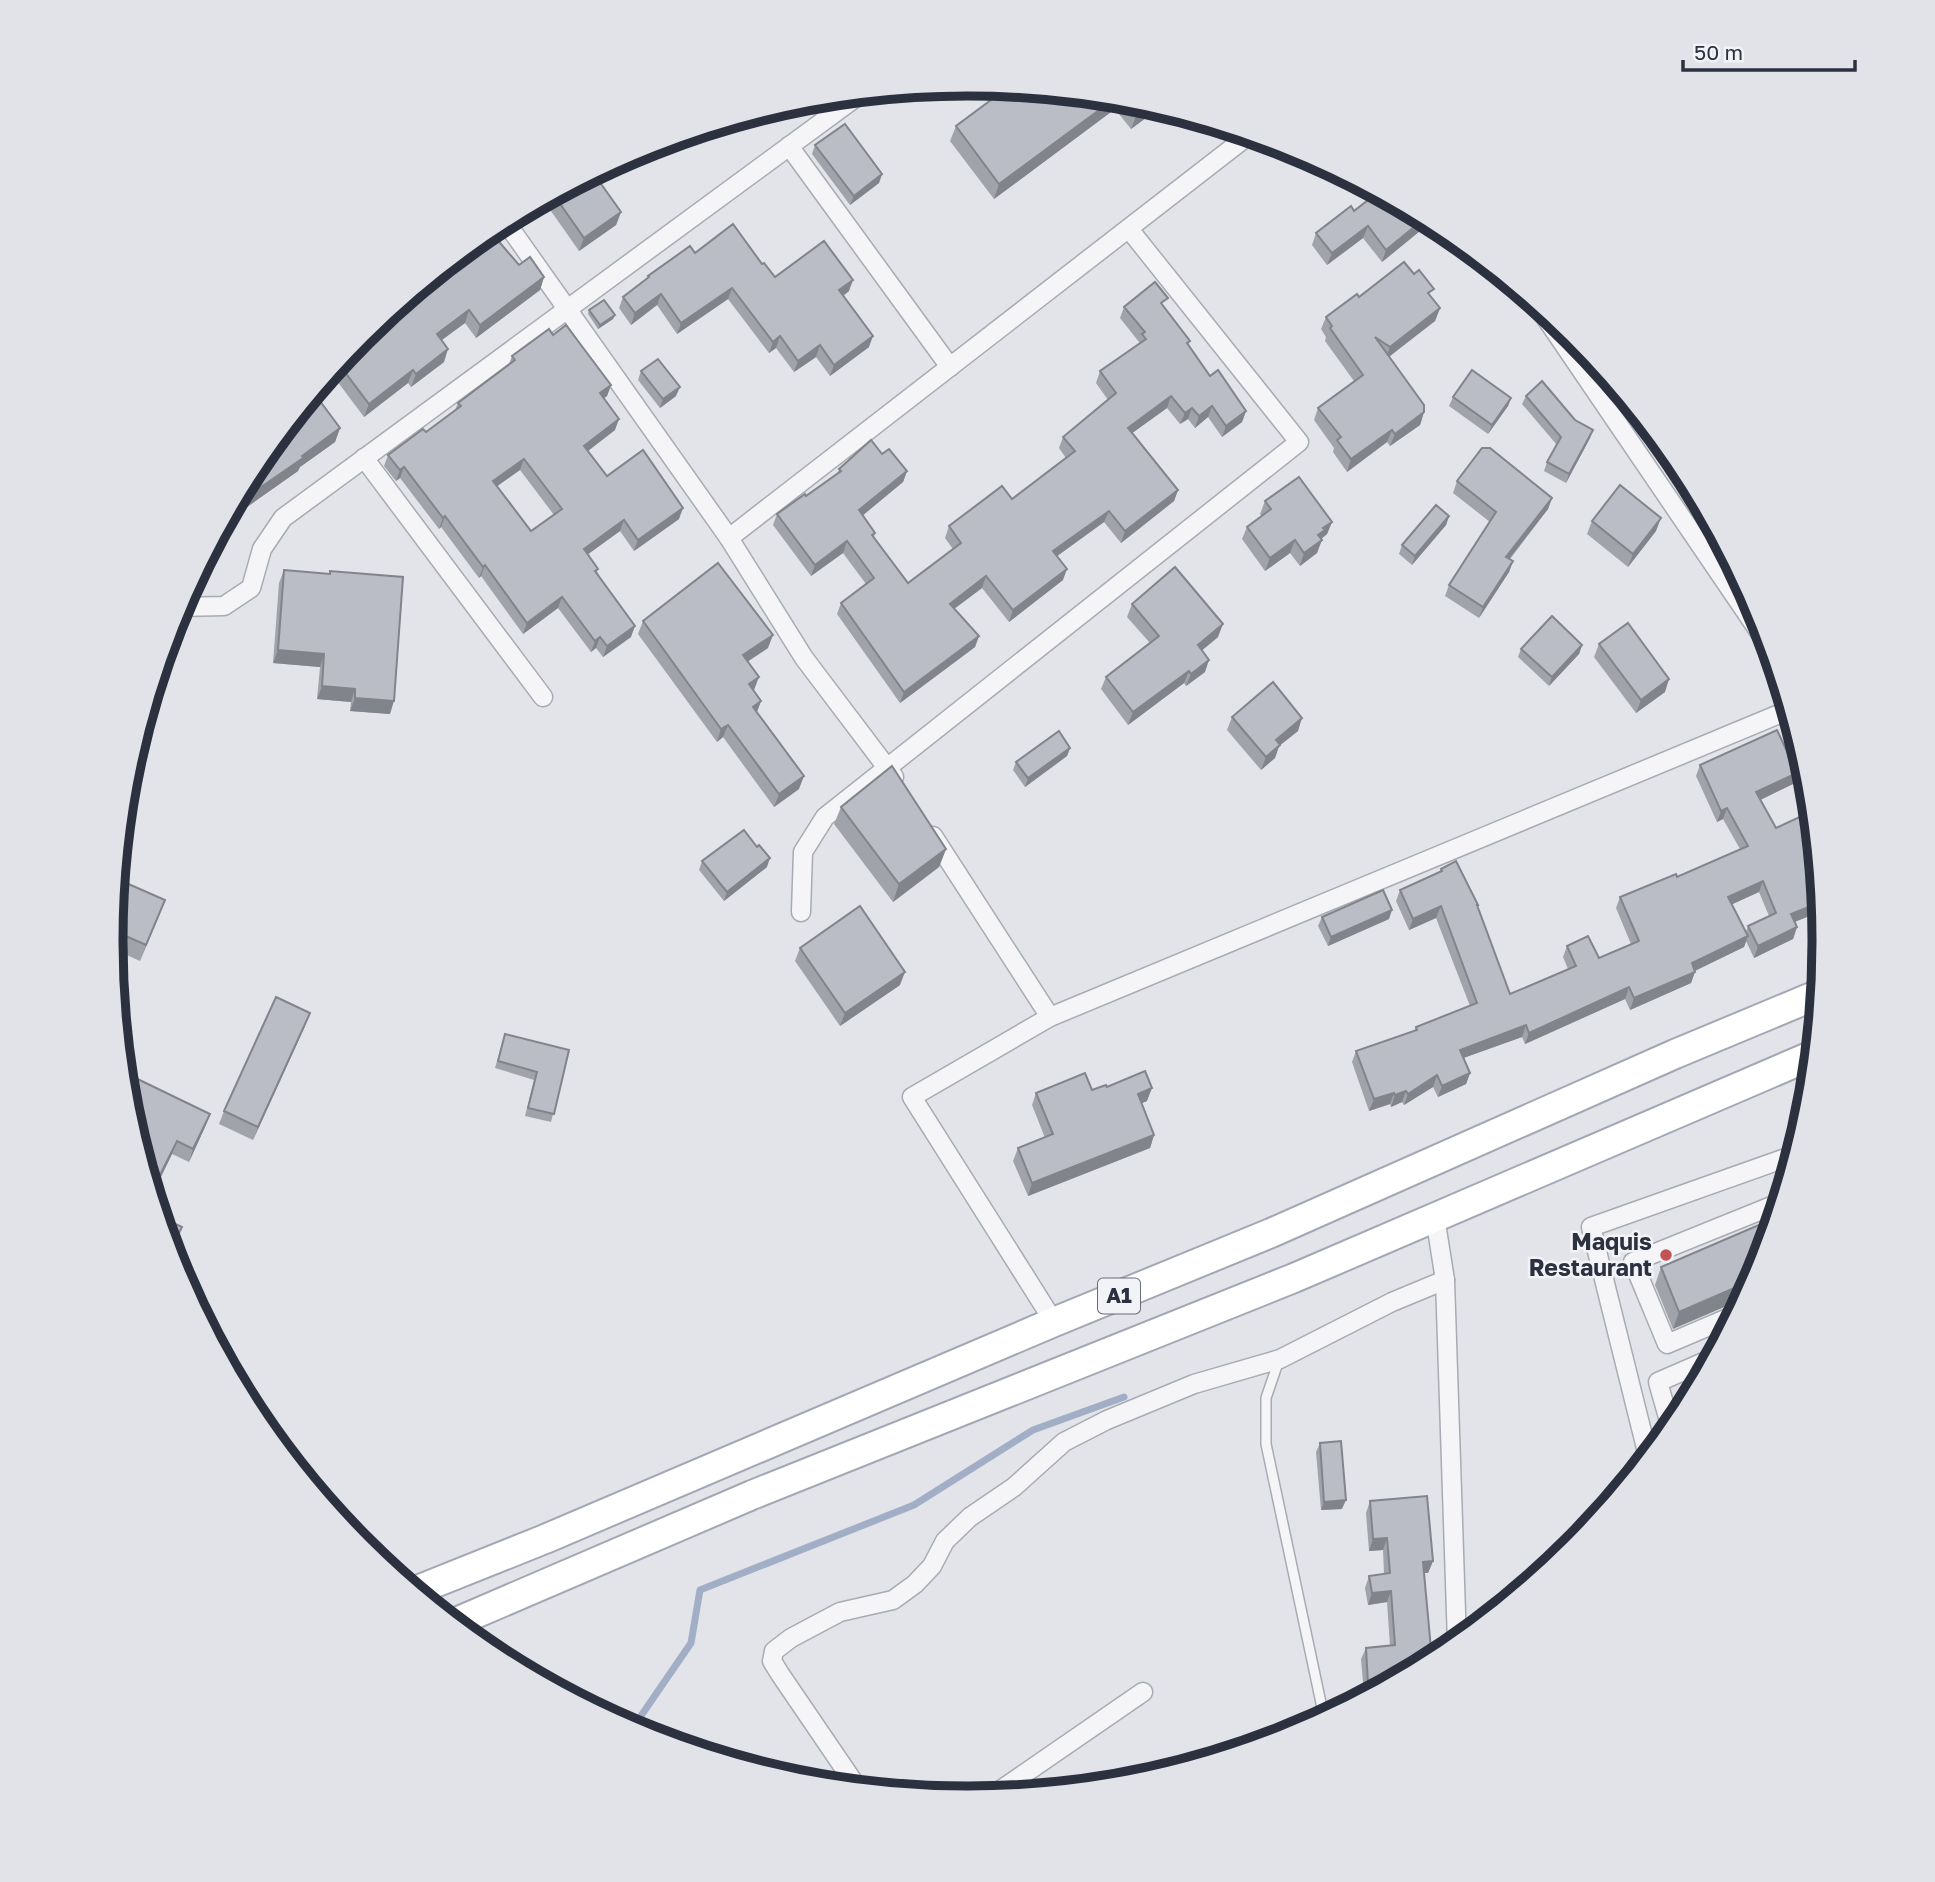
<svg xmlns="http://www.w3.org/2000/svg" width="1935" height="1882" font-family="'Golos Text',sans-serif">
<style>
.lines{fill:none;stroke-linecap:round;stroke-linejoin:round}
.stream{stroke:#a1aec6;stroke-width:7}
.lane-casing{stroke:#a8abb3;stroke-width:12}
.street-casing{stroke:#a8abb3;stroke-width:21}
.primary-casing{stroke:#a3a7b4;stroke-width:32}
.lane{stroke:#f5f5f8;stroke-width:9}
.street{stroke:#f5f5f8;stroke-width:18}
.primary{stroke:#fff;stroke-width:28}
.wall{fill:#a0a3aa;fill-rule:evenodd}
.shaded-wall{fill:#82848b}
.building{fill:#babdc6;stroke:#82848b;stroke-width:2;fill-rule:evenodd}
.poi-dot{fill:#c25356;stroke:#f2f3f7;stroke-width:2.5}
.labels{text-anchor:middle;stroke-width:5;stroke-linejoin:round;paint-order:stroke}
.shield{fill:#f2f3f7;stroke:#676b77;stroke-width:2}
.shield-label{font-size:21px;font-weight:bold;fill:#2c3140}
.poi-label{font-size:23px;font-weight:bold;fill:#2c3140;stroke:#f2f3f7;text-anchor:end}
.rim{fill:none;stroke:#2c3140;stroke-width:9}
</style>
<rect width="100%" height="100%" fill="#e2e4e9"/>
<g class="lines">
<!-- stream -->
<polyline class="stream" points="632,1729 691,1643 700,1590 914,1505 1033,1430 1124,1397"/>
<defs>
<polyline id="lane" points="1279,1360 1266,1398 1266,1444 1324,1717"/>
<g id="street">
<polyline points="789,146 950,367"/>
<polyline points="505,221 729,538 804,658 894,777"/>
<polyline points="1537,305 1769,646"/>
<polyline points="364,458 543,697"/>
<polyline points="729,538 1249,135"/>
<polyline points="179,607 224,606 251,588 262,549 283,518 859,95"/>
<polyline points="933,836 1050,1017"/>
<polyline points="801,912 803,852 825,817 1299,442 1129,229"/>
<polyline points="1435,1217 1445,1280 1457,1643"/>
<polyline points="1735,1315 1667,1344 1633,1262 1779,1203"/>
<polyline points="1054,1322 912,1097 1050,1017 1789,710"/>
<polyline points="1671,1428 1658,1382 1711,1359"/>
<polyline points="1648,1456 1591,1227 1794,1155"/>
<polyline points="857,1787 780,1674 772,1661 774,1651 791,1638 840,1612 893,1600 915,1584 932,1566 945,1541 970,1517 1014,1487 1064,1442 1107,1420 1194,1384 1280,1359 1392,1302 1445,1280"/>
<polyline points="992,1796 1143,1692"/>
</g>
<g id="primary">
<polyline points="415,1591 545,1539 1054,1322 1271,1233 1675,1054 1819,994"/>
<polyline points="454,1623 752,1495 1294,1278 1813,1055"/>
</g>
</defs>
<!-- lane casing -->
<use href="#lane" class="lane-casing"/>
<!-- street casing -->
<use href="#street" class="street-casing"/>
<!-- primary casing -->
<use href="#primary" class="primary-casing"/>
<!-- lane -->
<use href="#lane" class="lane"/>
<!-- street -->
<use href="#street" class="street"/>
<!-- primary -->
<use href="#primary" class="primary"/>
</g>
<!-- wall -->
<g class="wall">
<polygon points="1007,88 1135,101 1156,107 1154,112 1131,129 1115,109 994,199 950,141 956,126"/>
<polygon points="815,145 882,174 879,183 850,205 812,154"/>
<polygon points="594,174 621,212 616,225 579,251 544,201"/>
<polygon points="1354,211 1431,222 1382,262 1363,238 1327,265 1312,245 1316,233"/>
<polygon points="695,253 762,264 775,277 849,291 843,296 869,347 830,376 816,357 794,372 776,348 769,353 728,299 677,334 657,305 631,325 619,308 623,297 647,278 648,276"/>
<polygon points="519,265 544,277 540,290 476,338 465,323 442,340 444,362 411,387 408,383 364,417 331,373 362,335"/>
<polygon points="1359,297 1431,297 1440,308 1435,321 1389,356 1424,412 1420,425 1390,446 1387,442 1347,472 1333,452 1334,448 1314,420 1318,408 1354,381 1325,341 1326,337 1321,329 1326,317"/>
<polygon points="1124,307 1164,307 1190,341 1188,345 1210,376 1246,411 1242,422 1222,437 1208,417 1195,428 1188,419 1180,424 1167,408 1132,433 1178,490 1174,501 1121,543 1104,522 1057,556 1063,580 1009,622 982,588 954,609 979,636 975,647 900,703 837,614 841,603 866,584 843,553 811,576 773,525 777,514 806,496 838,473 839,469 882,454 907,471 903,482 862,515 875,533 874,537 908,583 953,549 945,538 949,526 1012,499 1066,458 1059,448 1063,437 1108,400 1096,383 1100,371 1139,344 1139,342 1120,318"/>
<polygon points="589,310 615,315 613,319 598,329 588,314"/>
<path d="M553,335L611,385L607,396L604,398L615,430L588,451L607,476L679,519L634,551L620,531L588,554L631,637L603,657L596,648L591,652L558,608L523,634L481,576L479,578L441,527L439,529L400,478L396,481L384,466L388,455L426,432L455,410L458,403L509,364L512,356ZM520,470L554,515L531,531L497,486Z"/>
<polygon points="641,371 676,396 660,408 638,380"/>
<polygon points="1526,396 1593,430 1590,438 1566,483 1544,471 1547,462 1557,445 1522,404"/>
<polygon points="1453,397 1511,398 1508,406 1488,434 1449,406"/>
<polygon points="340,428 335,442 300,467 298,471 247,507 250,474 255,465"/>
<polygon points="1457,481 1552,498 1548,509 1510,559 1513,561 1509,572 1479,618 1445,596 1449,585 1490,522 1453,493"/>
<polygon points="1265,501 1332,522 1327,534 1321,539 1317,553 1300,566 1290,553 1265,571 1242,539 1247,527 1262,516 1260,514"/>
<polygon points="1449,516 1446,525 1412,565 1399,554 1402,545"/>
<polygon points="1592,521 1656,531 1628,567 1587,534"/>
<polygon points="284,570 329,574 330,571 390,714 350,711 351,702 317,699 320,667 273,663 279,583"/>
<polygon points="1132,604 1218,637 1202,650 1205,672 1186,686 1184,683 1128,725 1101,689 1106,677 1150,643 1127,617"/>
<polygon points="643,621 768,648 748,661 754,690 753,690 761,701 757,712 799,789 774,807 723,737 717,742 638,634"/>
<polygon points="1599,644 1665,692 1636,713 1594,657"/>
<polygon points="1582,645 1579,654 1549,686 1518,657 1521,649"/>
<polygon points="1232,717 1298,731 1279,746 1275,758 1261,770 1227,730"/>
<polygon points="1070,748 1067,756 1025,787 1013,770 1016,762"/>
<path d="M1700,765L1793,784L1760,800L1822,911L1794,922L1797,927L1793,939L1754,958L1746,941L1744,947L1695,971L1691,983L1630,1010L1625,999L1525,1044L1522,1037L1463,1058L1470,1073L1466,1084L1438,1097L1433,1087L1404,1105L1402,1102L1391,1107L1390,1104L1369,1111L1352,1062L1356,1051L1414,1031L1416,1027L1470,1006L1436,918L1409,930L1396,901L1400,890L1440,872L1441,869L1478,905L1477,907L1510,994L1568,969L1563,957L1567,946L1599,958L1631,944L1616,908L1620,897L1677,877L1740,849L1723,819L1717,822L1696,776ZM1759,892L1769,916L1748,926L1746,932L1732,904Z"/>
<polygon points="841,807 946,849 939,867 893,902 834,824"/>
<polygon points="702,861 767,867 724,901 699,870"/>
<polygon points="117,879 165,900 140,961 111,948 111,941"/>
<polygon points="1322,917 1389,919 1328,946 1318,926"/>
<polygon points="800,948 900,985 840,1026 795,961"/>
<polygon points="305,1026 253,1140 219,1124 224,1111"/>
<polygon points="505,1034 569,1050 551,1122 525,1116 534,1080 495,1068"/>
<polygon points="1107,1087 1147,1101 1141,1103 1154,1135 1150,1148 1028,1196 1013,1161 1018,1148 1045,1138 1032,1105 1036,1093 1092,1090"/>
<polygon points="127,1108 210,1114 205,1127 189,1162 172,1154 153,1193"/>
<polygon points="1775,1218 1673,1329 1655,1285 1661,1267"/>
<polygon points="1320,1443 1342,1509 1321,1510 1316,1452"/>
<polygon points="1370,1501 1433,1561 1428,1573 1424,1573 1432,1660 1368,1694 1364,1694 1361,1659 1366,1648 1390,1646 1387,1602 1368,1605 1365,1588 1369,1576 1384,1574 1383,1550 1369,1551 1366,1513"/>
</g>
<!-- shaded-wall -->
<g class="shaded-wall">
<polygon points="1114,99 1119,99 1115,109 994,199 999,184"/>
<polygon points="1149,105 1156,107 1154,112 1131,129 1137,114"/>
<polygon points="882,174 879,183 850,205 854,196"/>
<polygon points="621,212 616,225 579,251 584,238"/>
<polygon points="1425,218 1431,222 1382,262 1386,250"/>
<polygon points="1368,226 1363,238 1327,265 1332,253"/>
<polygon points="544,277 540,290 476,338 480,325"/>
<polygon points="853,280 849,291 835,302 839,290"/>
<polygon points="732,288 728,299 677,334 681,323"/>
<polygon points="661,294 657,305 631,325 635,313"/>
<polygon points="1440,308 1435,321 1385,360 1390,347"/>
<polygon points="469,310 465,323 432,347 437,334"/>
<polygon points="615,315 613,319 598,329 600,325"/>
<polygon points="780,336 776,348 769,353 773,342"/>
<polygon points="873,336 869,347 830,376 834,365"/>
<polygon points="820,345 816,357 794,372 798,361"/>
<polygon points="448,349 444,362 411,387 416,374"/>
<polygon points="413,370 408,383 364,417 369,404"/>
<polygon points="611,385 607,396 596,404 600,393"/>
<polygon points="680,387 676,396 660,408 663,399"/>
<polygon points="1171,396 1167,408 1124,439 1128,428"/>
<polygon points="1511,398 1508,406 1488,434 1492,425"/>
<polygon points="1212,406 1208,417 1195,428 1199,416"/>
<polygon points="1192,408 1188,419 1180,424 1185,413"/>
<polygon points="1246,411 1242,422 1222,437 1226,426"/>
<polygon points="1424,412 1420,425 1390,446 1395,434"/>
<polygon points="619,419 615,430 580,457 584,446"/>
<polygon points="340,428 335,442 300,467 298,471 247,507 251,494"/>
<polygon points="1392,430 1387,442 1347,472 1351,459"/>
<polygon points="1593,430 1590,438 1566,483 1569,474"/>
<polygon points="524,459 520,470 489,492 493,481"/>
<polygon points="404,467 400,478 396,481 400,470"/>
<polygon points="907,471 903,482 855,522 859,510"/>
<polygon points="1178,490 1174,501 1121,543 1125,531"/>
<polygon points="1552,498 1548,509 1502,568 1506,557"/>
<polygon points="683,508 679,519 634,551 638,540"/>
<polygon points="1109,511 1104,522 1049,562 1053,551"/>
<polygon points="445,516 441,527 439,529 443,518"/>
<polygon points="1449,516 1446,525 1412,565 1415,556"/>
<polygon points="1661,518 1656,531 1628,567 1633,554"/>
<polygon points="624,520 620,531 580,560 584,549"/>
<polygon points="1332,522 1327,534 1321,539 1322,540 1317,553 1300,566 1304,553 1323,528"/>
<polygon points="1295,540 1290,553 1265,571 1270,558"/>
<polygon points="847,541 843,553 811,576 815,565"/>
<polygon points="1513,561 1509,572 1479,618 1483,607"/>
<polygon points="485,565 481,576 479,578 483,567"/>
<polygon points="1067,569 1063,580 1009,622 1013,610"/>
<polygon points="986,576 982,588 946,615 950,604"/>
<polygon points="562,597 558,608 523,634 527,623"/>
<polygon points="1223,624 1218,637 1193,658 1198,645"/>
<polygon points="635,626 631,637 603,657 607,646"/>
<polygon points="773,635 768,648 738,668 743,655"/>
<polygon points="979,636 975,647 900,703 904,692"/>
<polygon points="600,637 596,648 591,652 595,641"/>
<polygon points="1582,645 1579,654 1549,686 1552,677"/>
<polygon points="278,650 324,654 320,667 273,663"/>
<polygon points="1209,660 1205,672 1186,686 1191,674"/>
<polygon points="1189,671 1184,683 1128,725 1133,712"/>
<polygon points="759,677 754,690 744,697 749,684"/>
<polygon points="1669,679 1665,692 1636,713 1641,700"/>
<polygon points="322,686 355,689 351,702 317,699"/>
<polygon points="355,698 394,701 390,714 350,711"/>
<polygon points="761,701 756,714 753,707"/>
<polygon points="1302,718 1298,731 1279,746 1275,758 1261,770 1266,757 1276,740"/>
<polygon points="728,725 723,737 717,742 721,729"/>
<polygon points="1070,748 1067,756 1025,787 1028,778"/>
<polygon points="1797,773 1793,784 1752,804 1756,792"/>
<polygon points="804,776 799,789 774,807 779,794"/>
<polygon points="1727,808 1723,819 1717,822 1721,811"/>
<polygon points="946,849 939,867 893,902 899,884"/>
<polygon points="770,858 767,867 724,901 727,892"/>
<polygon points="1763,881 1759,892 1724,908 1728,897"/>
<polygon points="165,900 159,915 140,961 146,945"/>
<polygon points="1821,902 1822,911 1787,925 1791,914"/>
<polygon points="1441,906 1436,918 1409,930 1413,919"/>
<polygon points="1392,910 1389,919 1328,946 1331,937"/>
<polygon points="1797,927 1793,939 1754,958 1758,946"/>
<polygon points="1748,936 1744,947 1688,974 1692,963"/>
<polygon points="905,972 900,985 840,1026 845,1013"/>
<polygon points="1695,972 1691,983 1630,1010 1634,998"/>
<polygon points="1629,987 1625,999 1525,1044 1529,1033"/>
<polygon points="310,1013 305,1026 253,1140 258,1127"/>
<polygon points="1526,1025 1522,1037 1455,1061 1460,1050"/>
<polygon points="1470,1073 1466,1084 1438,1097 1442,1086"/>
<polygon points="1437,1075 1433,1087 1404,1105 1408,1094"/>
<polygon points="1152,1088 1147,1101 1133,1107 1138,1094"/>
<polygon points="1406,1091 1402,1102 1391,1107 1395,1095"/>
<polygon points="1394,1093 1390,1104 1369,1111 1374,1099"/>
<polygon points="210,1114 205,1127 189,1162 193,1149"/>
<polygon points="1154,1135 1150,1148 1028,1196 1032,1183"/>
<polygon points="177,1141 172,1154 153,1193 152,1191"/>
<polygon points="1753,1280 1743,1299 1673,1329 1679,1312"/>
<polygon points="1346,1500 1342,1509 1321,1510 1324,1502"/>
<polygon points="1387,1538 1383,1550 1369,1551 1373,1539"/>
<polygon points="1433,1561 1428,1573 1419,1573 1423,1562"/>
<polygon points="1391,1591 1387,1602 1368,1605 1372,1593"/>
<polygon points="1393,1681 1368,1694 1364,1694 1368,1683"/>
</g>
<!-- building -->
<g class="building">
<polygon points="1007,88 1114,99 999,184 956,126"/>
<polygon points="1125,100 1135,101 1149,105 1137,114"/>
<polygon points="845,124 882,174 854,196 815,145"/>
<polygon points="594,174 621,212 584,238 554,195"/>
<polygon points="1377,193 1425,218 1386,250 1368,226 1332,253 1316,233 1351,206 1354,211"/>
<polygon points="733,224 762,264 764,263 775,277 824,241 853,280 839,290 873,336 834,365 820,345 798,361 780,336 773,342 732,288 681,323 661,294 635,313 623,297 649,277 648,276 690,246 695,253"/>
<polygon points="489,230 519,265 530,257 544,277 480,325 469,310 437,334 448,349 416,374 413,370 369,404 338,363 362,335"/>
<polygon points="1404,262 1414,274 1419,270 1434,289 1428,293 1440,308 1390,347 1375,337 1424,405 1424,412 1395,434 1392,430 1351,459 1337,440 1341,437 1318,408 1363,375 1330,328 1332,326 1326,317 1357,294 1359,297"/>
<polygon points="1155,282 1168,298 1161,303 1190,341 1187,343 1210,376 1218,370 1246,411 1226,426 1212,406 1199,416 1192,408 1185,413 1171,396 1128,428 1178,490 1125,531 1109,511 1053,551 1067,569 1013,610 986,576 950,604 979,636 904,692 841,603 874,578 847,541 815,565 777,514 805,494 806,496 841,471 839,469 871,440 882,454 889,449 907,471 859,510 875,533 872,535 908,583 961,543 949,526 1002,486 1012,499 1075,451 1063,437 1116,393 1100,371 1146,339 1142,334 1145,332 1124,307"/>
<polygon points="604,300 615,315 600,325 589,310"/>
<path d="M566,325L611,385L600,393L619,419L584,446L607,476L643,450L683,508L638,540L624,520L584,549L598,569L595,571L635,626L607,646L600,637L595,641L562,597L527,623L485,565L483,567L445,516L443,518L404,467L400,470L388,455L423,429L426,432L461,406L458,403L515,360L512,356L549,329L553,335ZM524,459L562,509L531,531L493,481Z"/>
<polygon points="658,359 680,387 663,399 641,371"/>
<polygon points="1472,370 1511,398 1492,425 1453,397"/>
<polygon points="1542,381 1575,420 1593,430 1569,474 1547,462 1561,437 1526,396"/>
<polygon points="314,393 340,428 302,456 303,458 251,494 255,465"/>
<polygon points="1482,448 1490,448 1552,498 1506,557 1513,561 1483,607 1449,585 1496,512 1457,481"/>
<polygon points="1299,477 1332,522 1323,528 1325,530 1318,535 1322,540 1304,553 1295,540 1270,558 1247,527 1271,509 1265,501"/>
<polygon points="1620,485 1661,518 1633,554 1592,521"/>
<polygon points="1436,505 1449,516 1415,556 1402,545"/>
<polygon points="718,563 773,635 743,655 759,677 749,684 761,701 753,707 804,776 779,794 728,725 721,729 643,621"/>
<polygon points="1175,567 1223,624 1198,645 1209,660 1191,674 1189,671 1133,712 1106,677 1159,636 1132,604"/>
<polygon points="284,570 330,574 330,571 403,577 394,701 355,698 355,689 322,686 324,654 278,650"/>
<polygon points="1552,616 1582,645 1552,677 1521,649"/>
<polygon points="1628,623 1669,679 1641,700 1599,644"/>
<polygon points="1273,682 1302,718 1276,740 1280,745 1266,757 1232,717"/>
<polygon points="1777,730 1797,773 1756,792 1776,828 1808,813 1813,823 1821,902 1791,914 1797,927 1758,946 1748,926 1776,913 1763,881 1728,897 1748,936 1692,963 1695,972 1634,998 1629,987 1529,1033 1526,1025 1460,1050 1470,1073 1442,1086 1437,1075 1408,1094 1406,1091 1395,1095 1394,1093 1374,1099 1356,1051 1417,1030 1416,1027 1477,1003 1441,906 1413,919 1400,890 1442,871 1441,869 1456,861 1478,905 1477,905 1510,994 1576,966 1567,946 1588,936 1599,958 1639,941 1620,897 1676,874 1677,877 1748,846 1727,808 1721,811 1700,765"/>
<polygon points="1059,731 1070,748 1028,778 1016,762"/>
<polygon points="892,766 946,849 899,884 841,807"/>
<polygon points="744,830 757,847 759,845 770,858 727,892 702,861"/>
<polygon points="117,879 165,900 146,945 112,930"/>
<polygon points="1383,890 1392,910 1331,937 1322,917"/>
<polygon points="860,906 905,972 845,1013 800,948"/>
<polygon points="276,997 310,1013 258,1127 224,1111"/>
<polygon points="505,1034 569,1050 554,1114 528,1108 537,1072 498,1061"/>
<polygon points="1145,1071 1152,1088 1138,1094 1154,1135 1032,1183 1018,1148 1053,1134 1036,1093 1085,1073 1092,1090 1106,1085 1107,1087"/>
<polygon points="123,1072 210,1114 193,1149 177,1141 152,1191 127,1108"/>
<polygon points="160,1217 182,1227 170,1251"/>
<polygon points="1775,1218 1759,1269 1753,1280 1679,1312 1661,1267"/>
<polygon points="1341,1441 1346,1500 1324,1502 1320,1443"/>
<polygon points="1427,1496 1433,1561 1423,1562 1432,1660 1393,1681 1368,1683 1366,1648 1395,1645 1391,1591 1372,1593 1369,1576 1390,1573 1387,1538 1373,1539 1370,1501"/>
<polygon points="1264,1740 1265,1742 1245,1748"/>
</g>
<!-- markers -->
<circle class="poi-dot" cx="1666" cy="1255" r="7"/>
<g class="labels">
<!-- shield labels -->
<rect class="shield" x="1098" y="1278.5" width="42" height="35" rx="5"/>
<g class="shield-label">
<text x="1119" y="1303">A1</text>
</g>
<!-- poi labels -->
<g class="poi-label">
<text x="1652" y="1250">Maquis<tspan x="1652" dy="26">Restaurant</tspan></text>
</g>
</g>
<!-- crop -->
<path d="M0 0H1935V1882H0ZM967 96H968A844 844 0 0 1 1812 940V942A844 844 0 0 1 968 1786H967A844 844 0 0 1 123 942V940A844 844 0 0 1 967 96Z" fill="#e2e3e8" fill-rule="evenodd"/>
<path class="rim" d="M967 96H968A844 844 0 0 1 1812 940V942A844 844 0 0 1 968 1786H967A844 844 0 0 1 123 942V940A844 844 0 0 1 967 96Z"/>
<!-- scale -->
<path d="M1683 60v10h172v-10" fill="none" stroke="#2c3140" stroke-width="3.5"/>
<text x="1694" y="60" font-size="21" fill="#2c3140" stroke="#f2f3f7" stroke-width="5" paint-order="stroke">50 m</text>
</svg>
